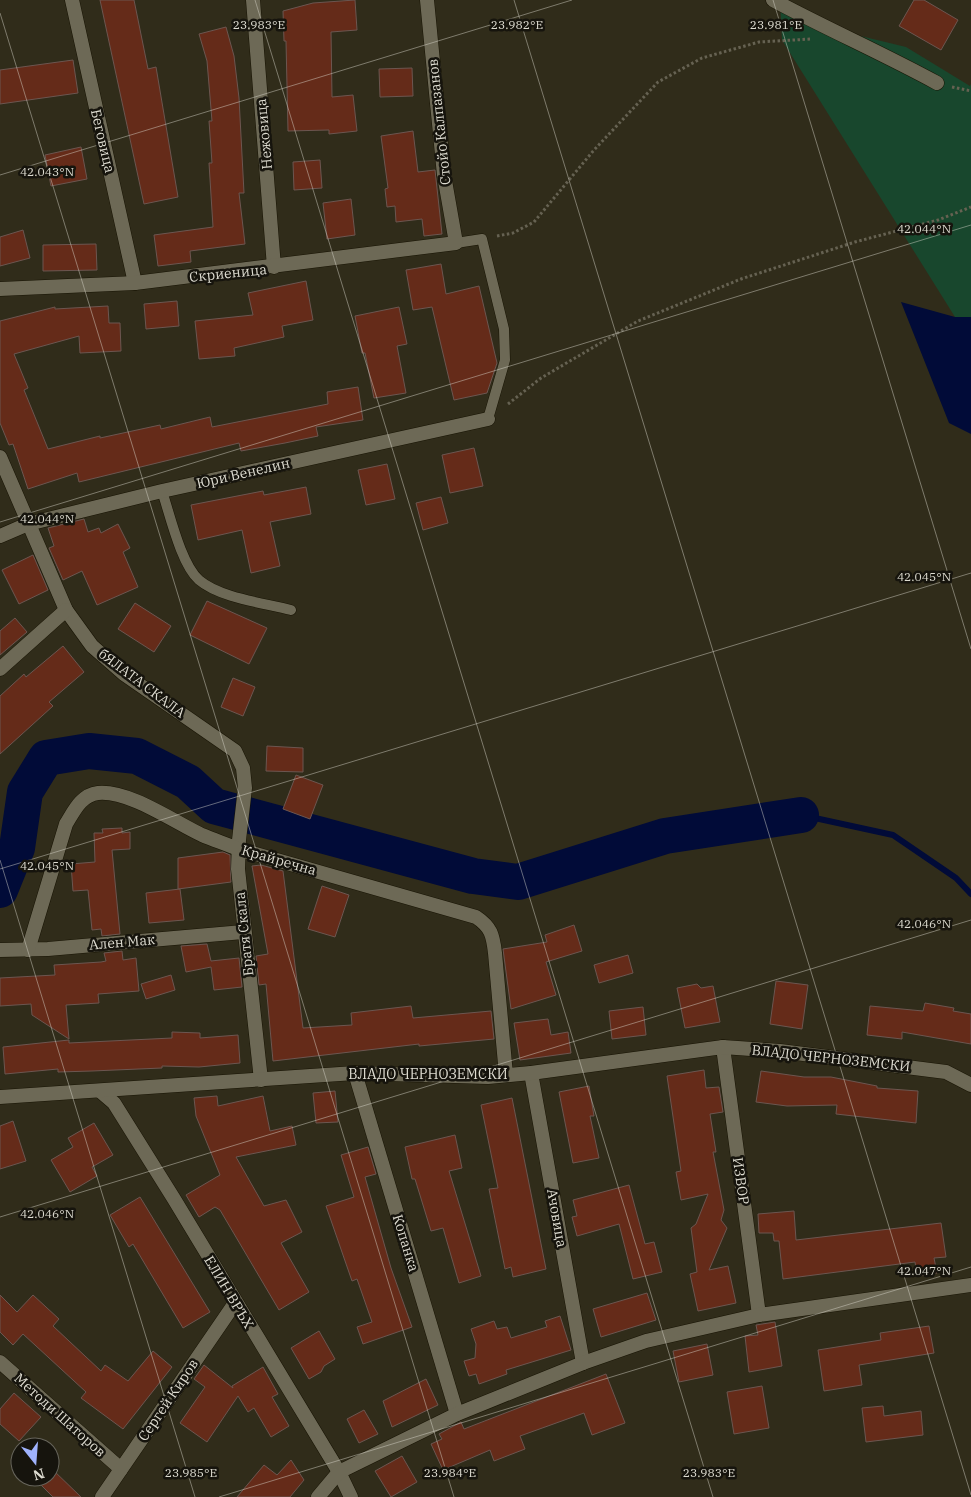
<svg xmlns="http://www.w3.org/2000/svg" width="971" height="1497" font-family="'IBM Plex Serif',serif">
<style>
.green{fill:#18472d}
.water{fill:#010b38}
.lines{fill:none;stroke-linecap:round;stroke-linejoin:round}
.stream{stroke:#010b38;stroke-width:6}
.river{stroke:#010b38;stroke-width:36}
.building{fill:#652b19;stroke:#6c5650}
.service-casing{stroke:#181404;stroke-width:11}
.minor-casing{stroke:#181404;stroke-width:15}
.path{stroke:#666252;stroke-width:3;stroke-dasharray:2.5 2.5;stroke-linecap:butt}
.service{stroke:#6d6956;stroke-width:10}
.minor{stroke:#6d6956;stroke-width:14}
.ticks{fill:none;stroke:#dedcd1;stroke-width:1;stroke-opacity:0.45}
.labels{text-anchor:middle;stroke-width:5;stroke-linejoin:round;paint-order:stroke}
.street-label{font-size:14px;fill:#dedcd1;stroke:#16140d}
.ticks-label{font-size:12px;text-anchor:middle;fill:#dedcd1;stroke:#16140d;stroke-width:5;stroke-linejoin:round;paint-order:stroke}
</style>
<rect width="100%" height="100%" fill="#302c1a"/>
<!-- green -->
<polygon class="green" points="780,0 811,24 906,47 970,86 971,84 971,317 955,317 782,40"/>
<!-- water -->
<polygon class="water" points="901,302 955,317 971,317 971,434 949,423"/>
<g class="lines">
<!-- stream -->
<polyline class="stream" points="801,815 893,835 956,878 971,894"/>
<!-- river -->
<polyline class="river" points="0,890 17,848 25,792 46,758 89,751 137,756 188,782 214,806 473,876 518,882 665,836 801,815"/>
</g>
<!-- building -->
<g class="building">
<polygon points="100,0 134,0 148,69 156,67 178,197 144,204"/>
<polygon points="355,0 357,30 331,32 332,97 353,95 357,131 329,134 329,130 288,131 286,41 284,41 283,11 313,3"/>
<polygon points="914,0 924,0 958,20 941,50 899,26"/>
<polygon points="226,27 234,56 239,98 244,193 239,193 245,244 190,251 191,262 158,266 154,235 213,227 209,163 212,163 209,121 212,121 207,61 199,34"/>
<polygon points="73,60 78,93 0,104 0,70"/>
<polygon points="412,68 413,96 380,97 379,69"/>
<polygon points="413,131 418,172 435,170 442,234 424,236 422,219 396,222 395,206 387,207 385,189 388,188 381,136"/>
<polygon points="81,147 87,179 51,186 45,155"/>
<polygon points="320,160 322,188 294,190 293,162"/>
<polygon points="351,199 355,235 327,239 323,203"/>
<polygon points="23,230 30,258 0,266 0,237"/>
<polygon points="96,244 97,270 43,271 43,245"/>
<polygon points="441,264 446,294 479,286 497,363 487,393 454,400 432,307 413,310 406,270"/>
<polygon points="306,281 313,320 282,326 284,337 234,348 235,356 199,359 195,321 253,315 248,293"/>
<polygon points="177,301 179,326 146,329 144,304"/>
<polygon points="108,306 109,323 120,323 121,351 80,353 79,336 14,354 28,388 24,390 48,449 100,436 100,438 160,425 161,429 210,417 212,427 328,404 327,392 358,387 363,420 316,427 318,436 285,443 241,451 239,443 79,482 77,473 28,489 13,444 9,445 0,423 0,321 55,307 55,309"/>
<polygon points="399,307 407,344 397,346 406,393 374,398 365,353 362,353 355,316"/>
<polygon points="474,448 483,486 450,493 442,455"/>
<polygon points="387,464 395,499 366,505 358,470"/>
<polygon points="306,487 311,514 270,522 280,566 251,573 242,530 198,540 191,505 263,491 264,495"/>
<polygon points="441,497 448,523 423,530 416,503"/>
<polygon points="84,519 88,532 99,528 101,533 118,524 130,548 123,552 138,587 97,605 82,571 63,580 49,548 54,546 48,528"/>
<polygon points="33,555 48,590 19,604 2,570"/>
<polygon points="207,601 267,628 249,664 190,635"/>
<polygon points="135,603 171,626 154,652 118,629"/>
<polygon points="15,618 27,632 0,655 0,631"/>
<polygon points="63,646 84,672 49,702 53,706 0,754 0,696 24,674 26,677"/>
<polygon points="233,678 255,687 243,716 221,707"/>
<polygon points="267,746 303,748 303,772 266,771"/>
<polygon points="296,775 323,785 310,819 283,809"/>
<polygon points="122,828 122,833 130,832 130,849 112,850 120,934 102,936 101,929 92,930 88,890 73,891 71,864 95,862 94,833 103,833 102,829"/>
<polygon points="223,852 230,855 231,882 178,889 178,858"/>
<polygon points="261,865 283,871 303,1028 352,1025 351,1013 411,1006 413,1018 491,1011 494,1039 419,1046 419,1044 273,1061 266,984 259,985 256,956 268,954 252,866"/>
<polygon points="322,886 349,895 335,937 308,929"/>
<polygon points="180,889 184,920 149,923 146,893"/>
<polygon points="574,925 582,951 546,962 556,995 511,1009 503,949 547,942 545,935"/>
<polygon points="207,944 211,961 239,958 242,987 214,990 211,967 186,972 181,946"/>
<polygon points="122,951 123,960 136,958 139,991 98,994 99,1003 66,1005 69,1039 32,1015 31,1004 0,1006 0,978 55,975 54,965 101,962 106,961 104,953"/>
<polygon points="628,955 633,973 599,983 594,965"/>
<polygon points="171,975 175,990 146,999 141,984"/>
<polygon points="776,981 808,985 802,1029 770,1024"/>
<polygon points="697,984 701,988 713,986 720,1022 685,1028 677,988"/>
<polygon points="925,1003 954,1008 953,1011 971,1014 971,1044 902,1032 902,1039 867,1035 870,1006 923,1011"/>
<polygon points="643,1007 646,1035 612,1039 609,1011"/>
<polygon points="548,1019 551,1035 568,1032 571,1053 520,1060 514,1023"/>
<polygon points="172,1032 200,1033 200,1038 238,1035 240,1063 199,1067 162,1066 162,1068 92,1071 58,1072 58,1069 5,1074 3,1047 69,1040 69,1043 172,1038"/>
<polygon points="704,1070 706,1088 719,1087 723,1112 710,1114 716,1152 713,1152 724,1210 721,1220 727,1228 709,1270 728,1266 736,1303 698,1311 690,1274 697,1272 691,1228 696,1224 708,1194 681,1200 676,1172 681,1171 667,1076"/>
<polygon points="761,1071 804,1077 831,1077 877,1086 877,1088 918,1091 916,1123 836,1114 837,1105 787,1106 756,1102"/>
<polygon points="589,1086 594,1116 590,1116 599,1158 573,1163 559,1092"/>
<polygon points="335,1091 338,1122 316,1123 313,1093"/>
<polygon points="217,1096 218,1106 263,1096 270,1131 292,1126 296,1145 236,1157 264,1206 286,1200 302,1232 281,1243 309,1292 279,1310 220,1210 215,1207 199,1217 186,1195 220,1175 196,1116 194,1098"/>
<polygon points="512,1098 546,1269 513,1277 511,1267 505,1269 489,1189 498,1188 481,1105"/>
<polygon points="13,1121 26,1161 0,1169 0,1126"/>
<polygon points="94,1123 113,1155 92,1167 97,1176 70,1192 51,1160 73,1147 68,1138"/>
<polygon points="455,1135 462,1168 449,1171 481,1276 459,1283 443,1228 431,1231 415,1179 412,1179 405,1147"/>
<polygon points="368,1147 376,1174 365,1177 391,1268 412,1327 363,1344 357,1327 372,1322 357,1279 352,1281 326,1206 354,1197 341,1155"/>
<polygon points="629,1185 645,1244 654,1242 662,1272 633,1279 619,1224 577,1236 572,1217 577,1216 573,1200"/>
<polygon points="140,1197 210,1312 183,1328 133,1244 129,1247 110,1215"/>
<polygon points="794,1211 796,1240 941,1223 946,1257 934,1258 937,1273 917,1276 915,1262 783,1279 779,1241 774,1241 773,1233 759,1233 758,1214"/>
<polygon points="647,1293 656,1320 601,1337 593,1309"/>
<polygon points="0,1295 17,1312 33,1295 59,1319 53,1326 101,1371 105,1365 128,1381 153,1351 172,1367 123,1429 81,1398 86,1392 23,1334 13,1345 0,1332"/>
<polygon points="560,1316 571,1350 506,1370 507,1374 479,1384 476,1374 469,1376 464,1361 475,1358 476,1344 471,1329 494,1321 497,1329 507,1327 511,1338 547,1327 545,1321"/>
<polygon points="775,1322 782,1366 749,1372 745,1336 758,1335 756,1325"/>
<polygon points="929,1326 934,1353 859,1365 862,1385 824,1391 818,1350 881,1340 880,1333"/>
<polygon points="319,1331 335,1359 324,1366 321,1372 309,1379 291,1348"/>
<polygon points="707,1344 713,1375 679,1382 673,1351"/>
<polygon points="204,1365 233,1388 232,1386 263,1367 278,1394 272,1397 289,1426 271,1437 254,1408 248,1412 238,1396 207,1442 180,1423 205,1387 194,1379"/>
<polygon points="606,1374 625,1423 592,1435 584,1413 520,1436 525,1449 494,1461 490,1450 443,1470 431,1444 442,1439 439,1434 461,1422 464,1429"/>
<polygon points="426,1379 438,1405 392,1427 383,1401"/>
<polygon points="762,1386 769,1428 734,1434 727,1392"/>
<polygon points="14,1393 41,1417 19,1441 0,1424 0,1409"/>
<polygon points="883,1406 884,1416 921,1411 923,1435 866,1442 862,1408"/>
<polygon points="364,1410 378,1434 359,1443 347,1419"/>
<polygon points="402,1456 417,1482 391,1497 375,1471"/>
<polygon points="291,1460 304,1480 290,1497 237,1497 264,1465 277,1475"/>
<polygon points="51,1468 81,1497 53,1497 38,1482 43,1477 50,1477"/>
</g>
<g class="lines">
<defs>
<g id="service">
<polyline points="456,243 482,239 504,329 505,360 488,419"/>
<path d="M162,491C170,515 181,564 199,580C220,598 264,603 291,610"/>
</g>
<g id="minor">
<polyline points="72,0 135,283"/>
<polyline points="253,0 274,267"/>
<path d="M773,0C827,29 884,54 937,83"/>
<polyline points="0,289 135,283 456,243 444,175 427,0"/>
<polyline points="0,457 66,610 92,646 124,674 235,751 243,768 245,788 239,840 238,869 261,1080"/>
<polyline points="0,536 28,524 162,491 488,419"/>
<polyline points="0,669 66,610"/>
<polyline points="0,950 48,949 243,932"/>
<path d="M28,950L66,824C74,811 81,795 98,793C129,790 174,822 202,835C214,840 226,844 238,849L476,917C491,927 493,935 495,953L506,1075"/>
<polyline points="723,1047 759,1315"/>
<polyline points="355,1073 457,1414"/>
<polyline points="531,1073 583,1363"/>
<polyline points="100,1091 114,1103 174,1199 339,1472 351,1497"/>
<polyline points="0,1097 355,1073 488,1077 531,1073 723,1047 780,1051 946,1072 971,1085"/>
<polyline points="0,1362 121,1469"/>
<polyline points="102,1497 235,1303"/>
<polyline points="318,1497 339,1472 457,1414 583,1363 646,1341 759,1315 971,1285"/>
</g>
</defs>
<!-- service casing -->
<use href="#service" class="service-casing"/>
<!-- minor casing -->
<use href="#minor" class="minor-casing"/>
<!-- path -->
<g class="path">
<polyline points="952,87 971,91"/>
<polyline points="497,236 513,233 534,222 594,150 658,82 702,58 759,42 811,39"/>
<polyline points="508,404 541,378 638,321 741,279 855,242 938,220 971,207"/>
</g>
<!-- service -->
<use href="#service" class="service"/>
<!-- minor -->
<use href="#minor" class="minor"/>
</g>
<!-- ticks -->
<path class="ticks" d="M255,0L713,1497M514,0L971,1495M773,0L971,649M0,13L454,1497M0,175L572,0M0,522L971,225M0,860L195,1497M0,869L971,573M0,1217L971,920M219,1497L971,1267"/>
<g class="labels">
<!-- street labels -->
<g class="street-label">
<text transform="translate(439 122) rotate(-96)" y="5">Стойо Калпазанов</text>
<text transform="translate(264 134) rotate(-95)" y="5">Нежовица</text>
<text transform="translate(103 141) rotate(77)" y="5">Беговица</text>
<text transform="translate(228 273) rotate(-6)" y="5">Скриеница</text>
<text transform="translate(243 473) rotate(-13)" y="5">Юри Венелин</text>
<text transform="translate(142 683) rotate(37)" y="5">бЯЛАТА СКАЛА</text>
<text transform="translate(279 860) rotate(16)" y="5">Крайречна</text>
<text transform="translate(244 934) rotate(-96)" y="5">Братя Скала</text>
<text transform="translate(122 942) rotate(-5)" y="5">Ален Мак</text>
<text transform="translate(831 1058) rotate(6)" y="5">ВЛАДО ЧЕРНОЗЕМСКИ</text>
<text x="428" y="1079">ВЛАДО ЧЕРНОЗЕМСКИ</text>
<text transform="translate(741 1181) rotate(82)" y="5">ИЗВОР</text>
<text transform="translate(557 1218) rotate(80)" y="5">Ачовица</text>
<text transform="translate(406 1243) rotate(73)" y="5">Копанка</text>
<text transform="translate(229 1292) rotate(59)" y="5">ЕЛИН ВРЪХ</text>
<text transform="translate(168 1400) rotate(-56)" y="5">Сергей Киров</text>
<text transform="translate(60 1415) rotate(42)" y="5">Методи Шаторов</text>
</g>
</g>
<g class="ticks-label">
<text x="259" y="29">23.983°E</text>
<text x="517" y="29">23.982°E</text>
<text x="776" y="29">23.981°E</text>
<text x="47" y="176">42.043°N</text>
<text x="924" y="233">42.044°N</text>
<text x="47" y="523">42.044°N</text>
<text x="924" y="581">42.045°N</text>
<text x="47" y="870">42.045°N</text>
<text x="924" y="928">42.046°N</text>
<text x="47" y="1218">42.046°N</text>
<text x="924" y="1275">42.047°N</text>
<text x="191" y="1477">23.985°E</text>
<text x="450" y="1477">23.984°E</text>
<text x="709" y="1477">23.983°E</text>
</g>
<!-- north arrow -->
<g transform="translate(35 1462) rotate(163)"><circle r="24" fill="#16140d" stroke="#66645b"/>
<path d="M0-4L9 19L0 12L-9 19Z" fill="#a0b3fd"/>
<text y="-8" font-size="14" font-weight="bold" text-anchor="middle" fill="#dedcd1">N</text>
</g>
</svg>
